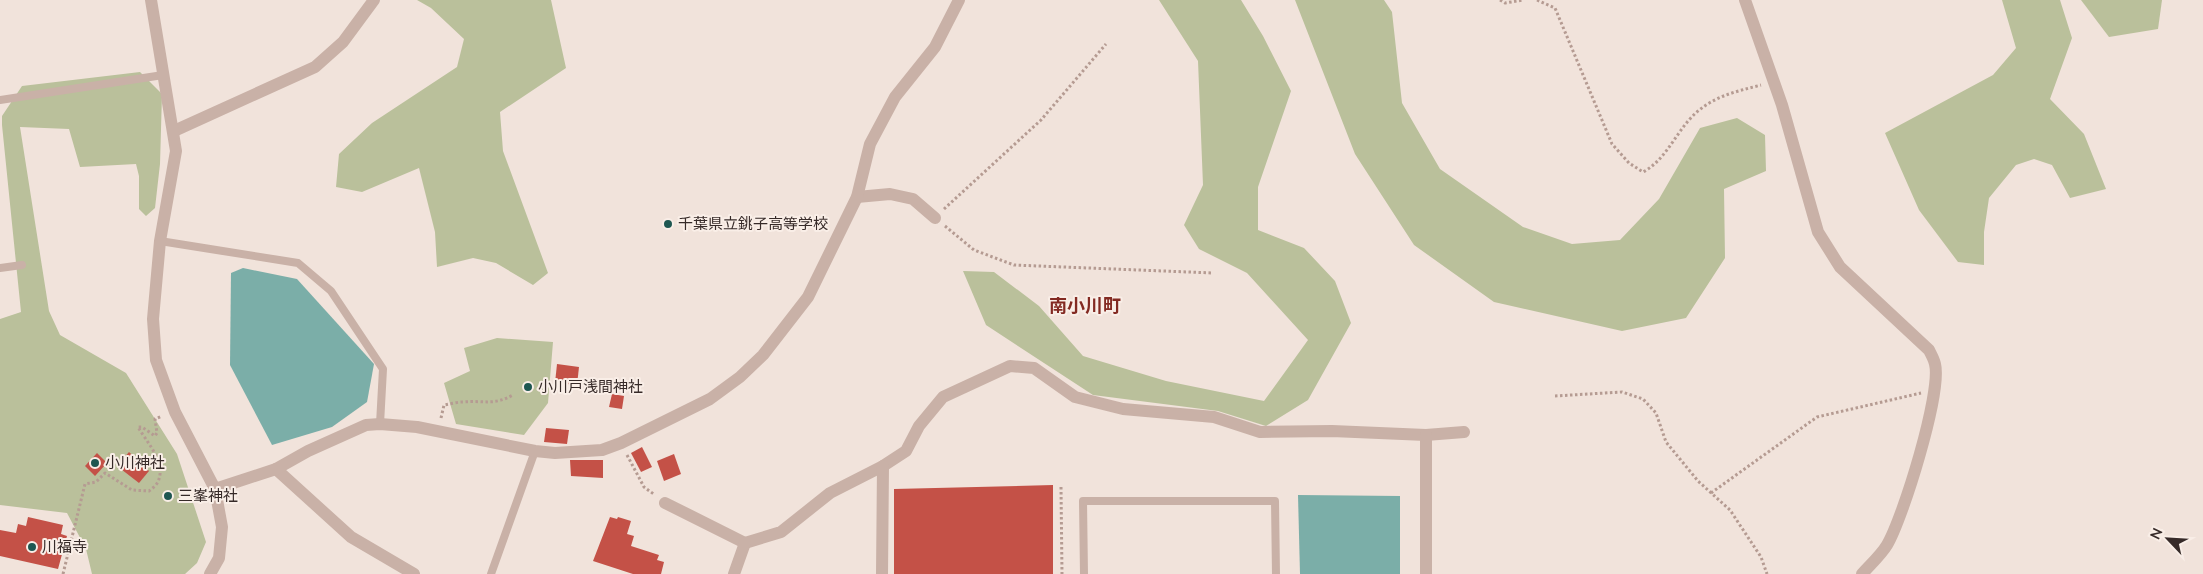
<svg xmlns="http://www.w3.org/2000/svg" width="2203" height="574" font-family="Mulish,'Noto Sans JP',sans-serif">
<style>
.green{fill:#bac09b}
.water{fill:#7baea8}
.building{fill:#c45147}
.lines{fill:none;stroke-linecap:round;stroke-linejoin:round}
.path{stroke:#b59b92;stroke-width:3;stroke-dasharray:2.5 2.5;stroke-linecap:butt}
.service{stroke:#c9b1a7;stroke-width:8}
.minor{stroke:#c9b1a7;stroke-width:12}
.tertiary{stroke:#c9b1a7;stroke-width:12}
.poi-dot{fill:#1e5751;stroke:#f9eee7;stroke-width:2}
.labels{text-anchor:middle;stroke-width:4;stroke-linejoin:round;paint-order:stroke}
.poi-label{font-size:15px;fill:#362a28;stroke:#f9eee7;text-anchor:start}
.quarter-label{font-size:18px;font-weight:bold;fill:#832a22;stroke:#f9eee7}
</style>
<rect width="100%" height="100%" fill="#f1e3db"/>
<!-- green -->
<g class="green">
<polygon points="417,0 551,0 566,68 500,112 503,151 548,273 533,285 496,263 473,258 437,267 435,232 419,168 362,192 336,187 339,154 372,123 457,67 464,39 431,8"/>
<polygon points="1159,0 1241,0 1263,36 1291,91 1258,187 1258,230 1304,248 1335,281 1351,323 1308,400 1266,426 1218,411 1093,395 986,325 963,271 994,272 1039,306 1083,356 1166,381 1264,401 1308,340 1247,273 1199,249 1184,225 1203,185 1198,61"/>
<polygon points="1295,0 1384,0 1392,12 1402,103 1440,169 1523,227 1572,244 1620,240 1659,199 1700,128 1737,118 1765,135 1766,171 1724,189 1725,258 1686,318 1622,331 1494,302 1414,245 1355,154"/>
<polygon points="2002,0 2060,0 2072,38 2050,99 2084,134 2106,189 2070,198 2052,165 2034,159 2016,165 1989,198 1984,232 1984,265 1958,262 1919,210 1885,133 1993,75 2016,48"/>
<polygon points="2081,0 2162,0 2158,29 2109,37"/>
<polygon points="140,72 162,94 160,164 155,208 146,216 139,209 139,176 136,164 80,167 69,129 20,127 49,311 60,335 126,373 177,454 206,542 197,563 185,574 92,574 86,549 67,513 0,505 0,319 21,312 2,125 2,116 22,86"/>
<polygon points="497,338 553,342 548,403 524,435 456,424 444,383 470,371 464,348"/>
</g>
<!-- water -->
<g class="water">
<polygon points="243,268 297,279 374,364 367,402 332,427 272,445 230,365 231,273"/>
<polygon points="1298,495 1400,496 1400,574 1300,574"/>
</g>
<!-- building -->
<g class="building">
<polygon points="557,364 579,367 577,385 555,383"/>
<polygon points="612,394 624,396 622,409 609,407"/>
<polygon points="546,428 569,430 567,444 544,442"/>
<polygon points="642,447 652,467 641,472 631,453"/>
<polygon points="129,452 149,471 139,483 117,466"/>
<polygon points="97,453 107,463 95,476 85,466"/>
<polygon points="674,454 681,474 664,481 657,461"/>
<polygon points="570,460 603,460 603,478 571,476"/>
<polygon points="1053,485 1053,574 894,574 894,489"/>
<polygon points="28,517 63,525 61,534 67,536 58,569 0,556 0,530 16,533 18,524 26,526"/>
<polygon points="610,517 617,519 618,517 631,521 627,534 634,536 631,546 659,555 657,560 664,562 661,574 633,574 593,561"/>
</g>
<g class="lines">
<!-- path -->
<g class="path">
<polyline points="1500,0 1505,3 1523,0"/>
<path d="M1537,0L1555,8L1612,144L1629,163L1643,172C1664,161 1674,137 1689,120C1709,97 1734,92 1761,85"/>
<polyline points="944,209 1041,120 1106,44"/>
<polyline points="945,226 974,250 1014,265 1213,273"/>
<polyline points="1555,396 1622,392 1643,399 1656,413 1666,442 1698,481 1730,510 1761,557 1767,574"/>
<path d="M441,418L444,405C450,404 457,402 463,402C484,400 493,406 513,395"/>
<polyline points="627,455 644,487 655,495"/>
<polyline points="1061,487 1062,574"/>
<polyline points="1711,493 1817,417 1921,393"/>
<path d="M63,574L85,484L96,482L105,473L132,490L149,491C153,488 158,484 159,479C165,461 146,441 138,427H142L155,436L157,433L155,419L162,416"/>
</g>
<!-- service -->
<g class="service">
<polyline points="0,100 163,75"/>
<polyline points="160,241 298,263 331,291 383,369 380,424"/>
<polyline points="0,268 22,265"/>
<polyline points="491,574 535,451"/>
<polyline points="1084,574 1083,501 1275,501 1276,574"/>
</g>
<!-- minor -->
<g class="minor">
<path d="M1745,0L1782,105L1818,232L1840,267L1929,350C1931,354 1934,359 1935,364C1942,392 1903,518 1887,545C1881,555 1870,565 1862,574"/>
<polyline points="174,131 315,67 343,42 374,0"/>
<polyline points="857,197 890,194 913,199 935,218"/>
<polyline points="276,469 351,537 414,574"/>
<polyline points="215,489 276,469 308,451 366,425 380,424 417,427 535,451 555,453 602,450 621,443 710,399 740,377 763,355 808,297 857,197 870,144 895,97 935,47 959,0"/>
<polyline points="665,503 745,543 781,532 830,493 883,466 906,451 919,426 943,397 1010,366 1034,368 1075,397 1123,409 1214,417 1260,432 1332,431 1426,435 1464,432"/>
<polyline points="734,574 745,543"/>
<polyline points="882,574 883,466"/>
<polyline points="1426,574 1426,435"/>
</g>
<!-- tertiary -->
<polyline class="tertiary" points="151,0 176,151 160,241 153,319 156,360 175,412 215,489 222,527 219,558 210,574"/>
</g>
<!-- markers -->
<g class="poi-dot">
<circle cx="668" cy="224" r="5"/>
<circle cx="528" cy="387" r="5"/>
<circle cx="95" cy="463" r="5"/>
<circle cx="168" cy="496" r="5"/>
<circle cx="32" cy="547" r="5"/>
</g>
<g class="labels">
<!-- poi labels -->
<g class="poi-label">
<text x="678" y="229">千葉県立銚子高等学校</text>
<text x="538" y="392">小川戸浅間神社</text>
<text x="105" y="468">小川神社</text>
<text x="178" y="501">三峯神社</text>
<text x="42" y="552">川福寺</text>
</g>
<!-- quarter labels -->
<g class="quarter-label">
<text x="1085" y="312">南小川町</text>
</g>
</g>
<!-- north arrow -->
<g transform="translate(2168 539) rotate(295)" stroke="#f9eee7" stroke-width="4" paint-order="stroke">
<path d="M0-4L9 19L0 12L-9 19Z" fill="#362a28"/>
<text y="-8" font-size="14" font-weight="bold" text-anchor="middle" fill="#362a28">N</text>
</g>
</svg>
